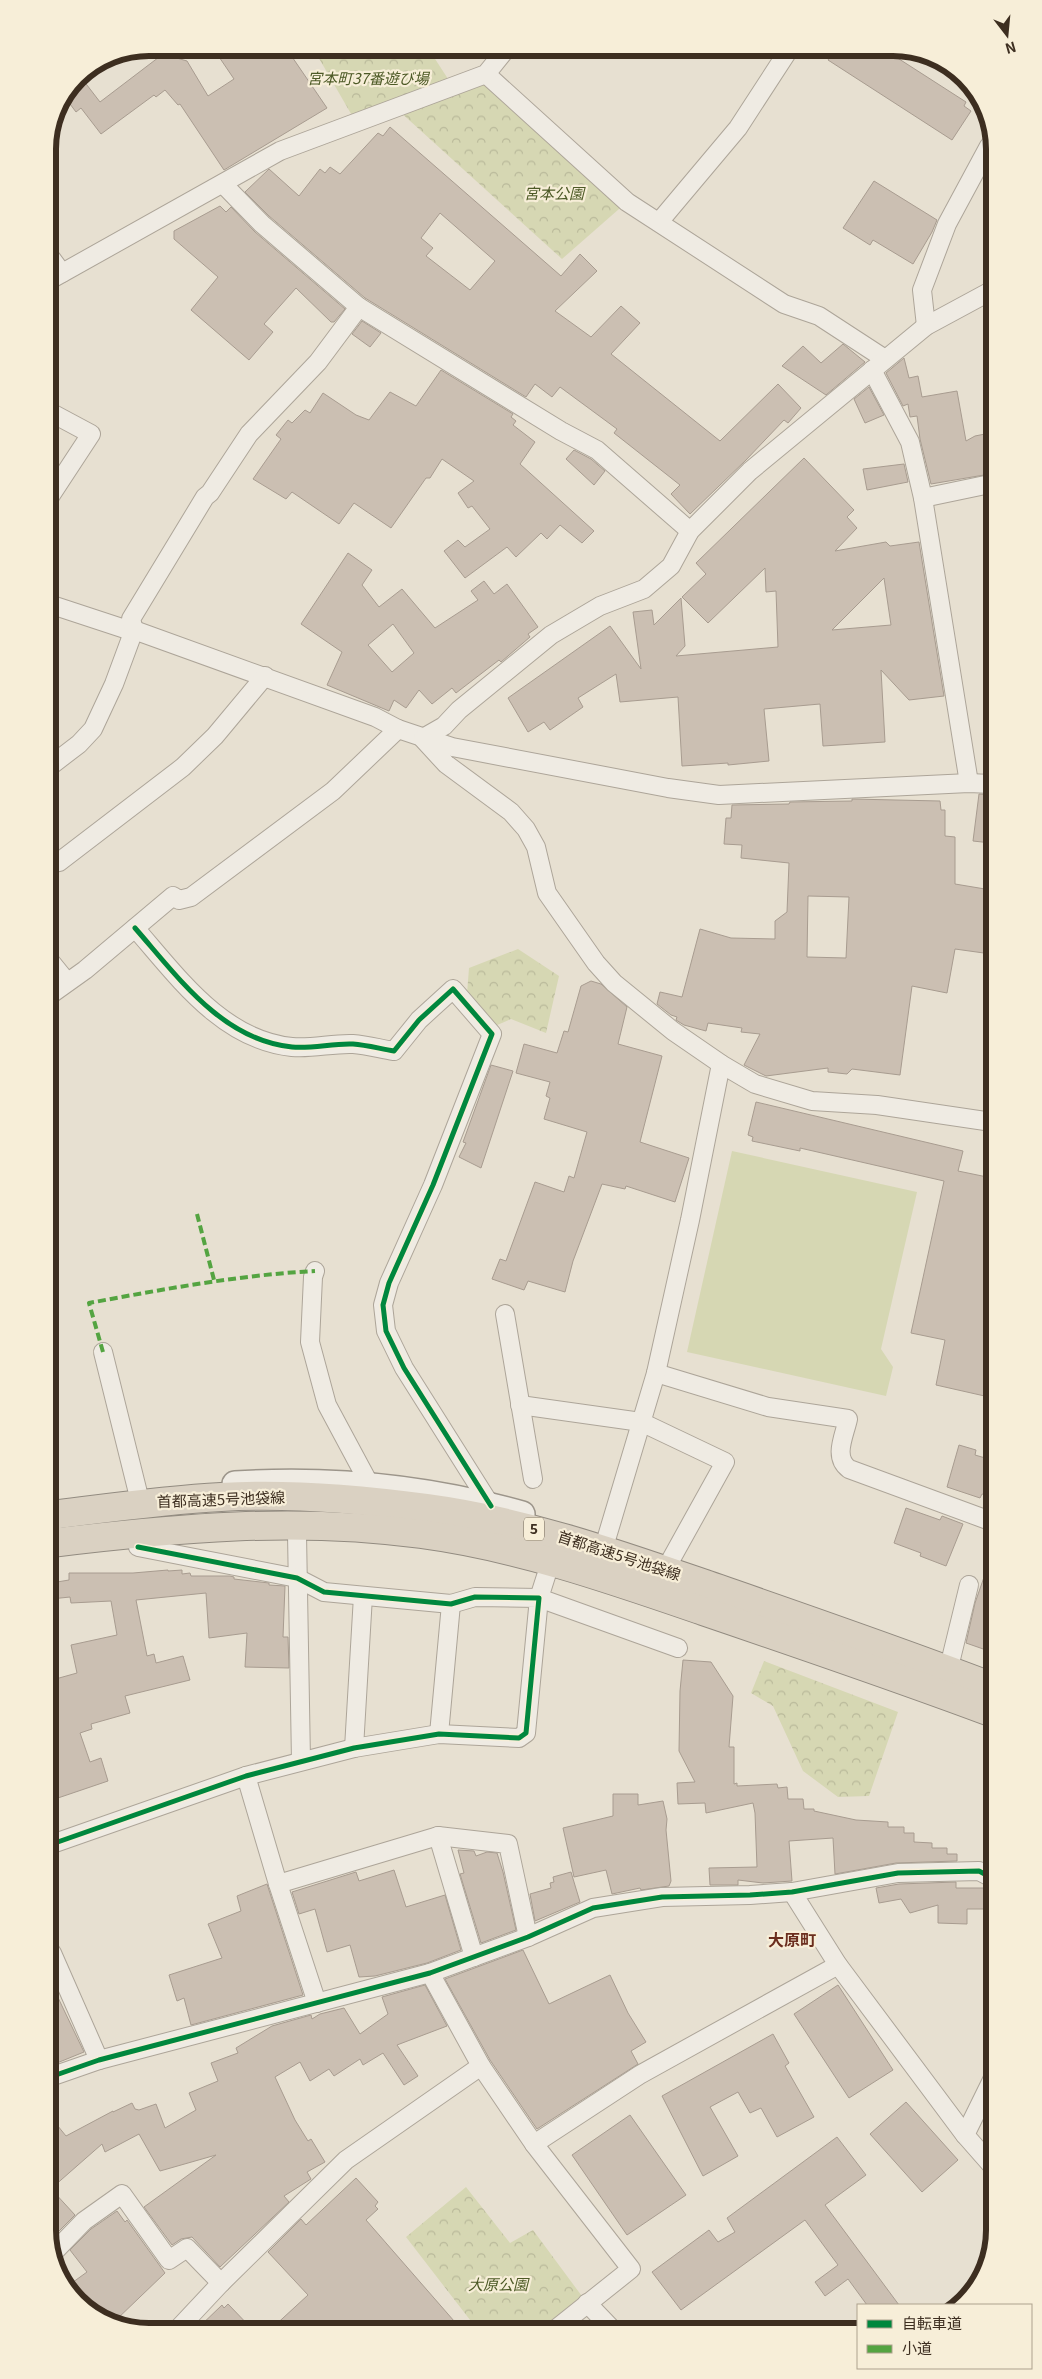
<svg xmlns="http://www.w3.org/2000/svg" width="1042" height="2379" font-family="Georgia,'Noto Sans JP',serif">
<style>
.park{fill:url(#park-crowns)}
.garden{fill:#d6d7b3}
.building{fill:#cbbfb2;stroke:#a89c90;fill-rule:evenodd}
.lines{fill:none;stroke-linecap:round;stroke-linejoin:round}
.street-casing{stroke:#ada599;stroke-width:20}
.secondary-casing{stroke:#9c958a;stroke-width:28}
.highway-casing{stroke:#928b80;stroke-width:30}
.street{stroke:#efebe3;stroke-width:18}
.secondary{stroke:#efebe3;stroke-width:25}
.highway{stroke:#dad1c2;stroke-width:28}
.quiet{stroke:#54a441;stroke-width:4;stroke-dasharray:8 4;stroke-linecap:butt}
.cycleway-casing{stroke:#f7eed8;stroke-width:8}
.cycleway{stroke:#00873e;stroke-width:5}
.labels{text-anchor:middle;stroke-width:4.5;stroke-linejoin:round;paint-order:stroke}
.shield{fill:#f7eed8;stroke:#756857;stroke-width:1}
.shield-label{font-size:14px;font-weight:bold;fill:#3d2e20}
.park-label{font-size:15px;font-style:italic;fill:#4d5a26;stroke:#f7eed8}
.street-label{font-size:15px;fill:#3d2e20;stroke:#f7eed8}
.neighbourhood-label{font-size:16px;font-weight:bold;fill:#6b2e1e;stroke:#f7eed8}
.rim{fill:none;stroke:#3d2e20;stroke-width:6}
</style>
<defs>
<pattern id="park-crowns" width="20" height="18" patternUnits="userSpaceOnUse" patternTransform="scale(1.25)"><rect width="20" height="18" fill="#d6d7b3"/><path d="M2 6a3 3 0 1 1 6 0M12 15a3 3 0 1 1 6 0" fill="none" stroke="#b9b99a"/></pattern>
</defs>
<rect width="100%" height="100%" fill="#e7e0d1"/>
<!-- park -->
<g class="park">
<polygon points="313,48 428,48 450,82 354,119"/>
<polygon points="486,74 627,202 562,259 398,110"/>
<polygon points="518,949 559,976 546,1033 511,1019 495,1026 467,994 469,968"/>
<polygon points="764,1661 898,1712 869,1796 838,1797 803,1771 773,1706 751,1693"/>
<polygon points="466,2187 510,2243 533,2230 587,2303 557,2328 477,2329 406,2237"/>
</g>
<!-- garden -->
<polygon class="garden" points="732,1151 917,1192 881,1349 893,1367 886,1396 687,1352"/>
<!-- building -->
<g class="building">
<polygon points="213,48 286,48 327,108 224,170 180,104 178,105 165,90 156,97 154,95 101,134 81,108 76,112 64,96 80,76 100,102 163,54 187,61 208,96 234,79"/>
<polygon points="836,48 882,48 966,102 964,106 971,111 952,140 828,60"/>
<path d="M390,127L561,276L580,254L597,271L555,311L591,337L621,306L640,323L611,354L720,441L778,384L801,408L788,423L784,420L746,460L690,514L671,494L680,485L614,433L617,429L560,387L552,397L535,384L526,397L365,298L269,216L245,192L269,169L299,196L320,169L325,173L330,167L340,174L378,133L383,136ZM440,213L495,261L470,290L426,256L433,248L421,238Z"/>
<polygon points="874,181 937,220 932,232 913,264 873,240 870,245 843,228"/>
<polygon points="220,206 226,212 231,207 255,232 345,309 334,322 331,322 296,288 264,324 273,332 249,360 191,310 218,277 174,239 174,231"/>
<polygon points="362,321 381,333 370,347 352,334"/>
<polygon points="843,344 865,362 826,395 782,366 803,346 821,363"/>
<polygon points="904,358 909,378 918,376 922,397 957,391 966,441 975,436 990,433 990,474 931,484 920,439 917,416 910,417 908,404 903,406 886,373"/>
<polygon points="441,370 513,414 511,417 516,421 513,425 535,442 520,464 594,531 582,543 560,525 547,539 541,533 516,557 507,547 465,578 444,551 458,540 465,547 490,529 472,506 468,508 458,493 474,481 442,459 430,478 426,478 391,528 354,503 339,524 292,492 286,499 253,479 281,439 276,435 288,420 292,423 305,410 310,413 323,393 356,415 369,420 390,392 416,406"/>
<polygon points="869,387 884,415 865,423 854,399"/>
<polygon points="574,450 591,459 605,471 594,485 566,459"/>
<path d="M804,458L854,510L847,517L857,528L835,551L886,542L890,546L919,542L944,696L909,700L881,670L885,742L823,746L820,704L764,709L769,761L728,765V763L682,766L678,697L620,702L616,674L578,698L583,707L550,730L544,722L528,732L508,698L610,626L641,669L633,612L652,610L654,625L681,598L685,646L676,656L778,647L776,591L766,592L765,568L708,623L682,597L706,574L696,563ZM884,578L891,625L832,630Z"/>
<polygon points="904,464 908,482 867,490 863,469"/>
<path d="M348,553L372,570L362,585L379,607L402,589L435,628L478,600L471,591L484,581L494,594L507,584L538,627L528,634L530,637L501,662L499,660L456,693L452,688L432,704L419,690L406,708L394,700L389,711L327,685L342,652L301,624ZM393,624L414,653L392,672L368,645Z"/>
<polygon points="979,794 991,795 991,843 973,841"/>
<path d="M852,799L940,801L941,810H945V836L955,837V884L991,890V954L955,949L947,993L912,986L900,1075L852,1069L847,1074L828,1072V1068L766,1076L744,1065L760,1034L741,1032L742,1028L708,1023L706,1031L684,1025L676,1020L677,1017L671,1015L657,1004L660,992L682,997L700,929L731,938L775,939V921L787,912L789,863L741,858L742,845L724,844L726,818H731L732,805L789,804L790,802L852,801ZM808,896L849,897L846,958L807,957Z"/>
<polygon points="591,981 601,984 627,1007 618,1044 662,1056 640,1142 689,1158 675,1202 626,1186 625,1189 602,1184 573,1261 565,1292 528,1281 524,1290 492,1279 500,1259 506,1261 535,1182 564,1192 569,1176 574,1178 587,1132 544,1119 550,1098 546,1096 550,1082 516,1073 524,1044 557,1053 564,1031 568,1032 581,986"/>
<polygon points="491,1065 513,1071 481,1168 459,1157 466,1143 463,1142"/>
<polygon points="756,1102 963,1151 958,1171 992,1178 992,1382 989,1397 936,1385 945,1340 911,1333 944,1181 800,1148 800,1151 752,1141 753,1137 748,1135"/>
<polygon points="959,1445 976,1450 975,1455 992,1460 993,1485 989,1496 982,1494 980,1498 947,1487"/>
<polygon points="906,1508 940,1520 942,1516 963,1524 946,1566 920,1556 921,1553 894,1543"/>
<polygon points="990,1560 993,1561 993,1640 989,1651 966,1643 975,1603"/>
<polygon points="168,1570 168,1571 182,1570 182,1574 190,1573 191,1576 230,1576 234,1577 234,1579 269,1583 269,1585 285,1586 283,1637 288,1637 289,1668 245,1667 247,1633 209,1638 206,1593 136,1600 147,1656 154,1654 156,1663 183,1656 190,1680 125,1696 130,1713 91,1724 92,1729 80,1733 90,1762 101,1758 108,1781 52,1800 52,1680 77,1673 71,1645 117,1635 111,1601 71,1603 70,1597 51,1599 51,1583 69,1580 69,1573 133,1573"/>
<polygon points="683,1660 711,1662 733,1696 729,1747 734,1747 734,1784 737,1783 737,1786 777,1784 778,1788 787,1787 788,1799 803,1799 804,1809 814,1809 814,1811 856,1820 888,1822 888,1827 904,1827 904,1833 914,1833 914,1842 932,1843 932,1848 947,1848 947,1854 957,1854 957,1861 896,1863 835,1874 833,1838 789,1841 792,1881 763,1883 738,1880 738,1885 710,1885 709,1868 757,1867 755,1813 753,1803 706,1813 705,1803 678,1804 677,1783 695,1782 679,1751 680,1691"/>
<polygon points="613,1794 638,1794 638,1805 663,1801 667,1819 666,1830 671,1881 669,1886 641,1890 640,1888 612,1894 606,1870 574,1877 563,1828 613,1816"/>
<polygon points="458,1850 474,1851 476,1856 487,1852 497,1853 503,1872 516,1930 481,1943 460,1874 464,1873"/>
<polygon points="394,1870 406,1907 445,1895 461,1950 427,1963 375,1976 359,1977 350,1945 327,1952 315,1909 299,1914 292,1892 356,1872 359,1881"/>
<polygon points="571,1872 580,1902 535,1921 530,1894 551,1888 550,1883 554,1882 553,1877"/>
<polygon points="956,1882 956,1888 985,1888 985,1909 967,1909 967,1924 938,1923 938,1905 910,1913 901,1899 879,1903 876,1888 899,1884"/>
<polygon points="267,1884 303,1995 191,2025 184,1998 177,2001 169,1975 222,1958 208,1924 241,1911 237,1896"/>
<polygon points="523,1950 549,2004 610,1975 628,2013 646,2042 631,2051 638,2064 537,2129 490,2060 445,1979"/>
<polygon points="52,1985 84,2052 52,2065"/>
<polygon points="425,1985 447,2026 397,2045 418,2076 404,2085 383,2053 363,2065 360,2059 334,2076 329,2069 310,2081 300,2062 275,2077 295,2120 308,2141 311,2139 325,2162 307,2172 311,2179 284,2196 289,2202 220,2267 192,2237 181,2239 172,2245 144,2207 216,2155 160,2171 139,2134 105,2152 102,2144 53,2187 53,2120 66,2136 113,2111 113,2112 132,2103 135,2109 139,2110 156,2104 165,2128 196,2110 189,2093 218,2081 211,2063 238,2053 236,2048 272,2026 311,2015 312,2019 320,2014 344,2008 360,2034 388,2014 382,1997"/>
<polygon points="838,1985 893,2070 849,2098 794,2014"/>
<polygon points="773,2034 789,2063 785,2066 814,2117 777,2137 761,2108 750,2113 738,2092 710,2107 738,2156 703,2176 662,2096"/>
<polygon points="906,2102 958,2160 922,2192 870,2134"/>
<polygon points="630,2115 686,2195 627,2235 572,2155"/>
<polygon points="837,2137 866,2175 825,2205 899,2305 867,2305 848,2279 825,2296 815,2282 838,2265 805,2220 681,2310 652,2272 709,2230 718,2242 735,2232 727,2218"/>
<polygon points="356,2178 378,2202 375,2206 378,2209 366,2220 461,2329 270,2330 308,2295 268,2252 301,2219 306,2225"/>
<polygon points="53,2191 75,2215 57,2233 53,2228"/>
<polygon points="117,2211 125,2222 127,2220 165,2273 115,2321 102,2316 82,2297 79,2299 69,2285 87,2272 70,2250 91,2229"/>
<polygon points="228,2304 254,2331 195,2331 222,2305 224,2308"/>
</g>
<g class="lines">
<defs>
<g id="street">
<polyline points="486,74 627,202 784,304 819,316 885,359"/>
<polyline points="223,184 262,224 359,307 561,431 597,450 690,531"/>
<polyline points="659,222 738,128 790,48"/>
<polyline points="48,254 62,273"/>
<polyline points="48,281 280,151 486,74 507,48"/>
<polyline points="926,326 922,290 947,224 989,146"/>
<polyline points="872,370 910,442 923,498 969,783"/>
<polyline points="48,411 91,434 49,498"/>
<polyline points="923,498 990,484"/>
<polyline points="49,604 125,629 134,630 375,717 398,729 452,747 668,788 719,795 969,783 991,784"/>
<polyline points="423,738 444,726 459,710 551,635 600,606 644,589 671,566 690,531 750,471 926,326 989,292"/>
<polyline points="423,739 446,764 511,812 526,829 536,847 547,893 596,963 614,983 673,1031 721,1064 755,1084 812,1101 877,1105 992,1122"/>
<polyline points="49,767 79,744 93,729 114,684 134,630 131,619 205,497 210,493 249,434 318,362 359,307"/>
<polyline points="50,864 59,862 183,767 215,736 265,676"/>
<path d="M135,928C178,977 222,1040 292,1047C312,1049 333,1043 353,1044C367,1045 381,1049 394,1051L419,1020L453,989L492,1034L433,1185L389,1283L383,1305L386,1331L404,1368L491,1506"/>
<polyline points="50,961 67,982"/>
<polyline points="50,995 85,970 173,896 179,900 191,897 333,791 398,729"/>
<polyline points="315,1271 313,1277 310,1342 327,1405 371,1487"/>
<polyline points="505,1314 533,1479"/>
<polyline points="103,1352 138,1493"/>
<path d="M656,1373L768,1407L848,1419C844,1437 833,1457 849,1469L993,1522"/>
<polyline points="520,1405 641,1422 725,1462 669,1563"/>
<polyline points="297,1534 301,1761"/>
<polyline points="606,1540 656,1373 690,1220 721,1064"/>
<polyline points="547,1573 539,1598 678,1648"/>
<polyline points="950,1663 969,1585"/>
<polyline points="439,1734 451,1604"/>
<polyline points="354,1748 363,1596"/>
<polyline points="246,1776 278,1884 317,2003"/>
<polyline points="438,1836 474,1957"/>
<polyline points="52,1844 246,1776 354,1748 439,1734 519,1738 526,1733 539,1598 475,1597 451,1604 324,1592 297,1578 138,1547"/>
<polyline points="278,1884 438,1836 508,1844 528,1937"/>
<polyline points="792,1892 838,1965 965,2135 994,2168"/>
<polyline points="52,1953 99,2060"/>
<polyline points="430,1973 481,2066 534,2144 631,2269 557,2328"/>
<polyline points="53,2076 99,2060 430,1973 528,1937 593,1908 662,1897 750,1895 792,1892 898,1873 979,1871 994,1879"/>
<polyline points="965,2135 994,2076"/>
<polyline points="534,2144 641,2074 838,1965"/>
<polyline points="53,2253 84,2221 122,2194 169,2260 187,2248 221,2283"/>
<polyline points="587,2303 611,2328"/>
<polyline points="176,2331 221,2283 346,2160 481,2066"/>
</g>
<path id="secondary" d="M235,1484C331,1478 430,1488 522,1514"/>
<g id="highway">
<path d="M51,1515C108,1508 164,1500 221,1497C289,1493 359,1499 426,1508C524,1521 615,1553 708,1585C803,1618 899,1651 993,1687"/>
<path d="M51,1543C174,1528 297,1517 421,1534C518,1547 610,1579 703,1611C800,1644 897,1677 993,1713"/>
</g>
</defs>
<!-- street casing -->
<use href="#street" class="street-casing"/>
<!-- secondary casing -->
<use href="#secondary" class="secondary-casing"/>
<!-- highway casing -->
<use href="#highway" class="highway-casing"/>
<!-- street -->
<use href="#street" class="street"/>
<!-- secondary -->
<use href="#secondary" class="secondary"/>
<!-- highway -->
<use href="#highway" class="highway"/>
<!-- quiet -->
<g class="quiet">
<polyline points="197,1214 214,1280"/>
<path d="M103,1352L89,1303C165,1289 239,1275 315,1271"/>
</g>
<defs>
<g id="cycleway">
<path d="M135,928C178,977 222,1040 292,1047C312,1049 333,1043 353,1044C367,1045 381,1049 394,1051L419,1020L453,989L492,1034L433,1185L389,1283L383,1305L386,1331L404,1368L491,1506"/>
<polyline points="52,1844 246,1776 354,1748 439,1734 519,1738 526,1733 539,1598 475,1597 451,1604 324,1592 297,1578 138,1547"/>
<polyline points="53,2076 99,2060 430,1973 528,1937 593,1908 662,1897 750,1895 792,1892 898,1873 979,1871 994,1879"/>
</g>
</defs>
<!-- cycleway casing -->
<use href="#cycleway" class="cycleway-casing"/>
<!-- cycleway -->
<use href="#cycleway" class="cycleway"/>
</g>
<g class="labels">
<!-- shield labels -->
<rect class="shield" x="524" y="1517.5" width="20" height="23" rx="4"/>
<g class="shield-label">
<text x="534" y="1534">5</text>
</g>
<!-- park labels -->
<g class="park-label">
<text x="368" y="84">宮本町37番遊び場</text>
<text x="554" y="199">宮本公園</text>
<text x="498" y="2290">大原公園</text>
</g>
<!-- street labels -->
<g class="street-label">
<text transform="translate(221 1500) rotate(-2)" y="5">首都高速5号池袋線</text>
<text transform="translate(619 1556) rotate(18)" y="5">首都高速5号池袋線</text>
</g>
<!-- neighbourhood labels -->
<g class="neighbourhood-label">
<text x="792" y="1946">大原町</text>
</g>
</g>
<!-- crop -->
<path d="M0 0H1042V2379H0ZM149 56H893A93 93 0 0 1 986 149V2230A93 93 0 0 1 893 2323H149A93 93 0 0 1 56 2230V149A93 93 0 0 1 149 56Z" fill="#f7eed8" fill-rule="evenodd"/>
<path class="rim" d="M149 56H893A93 93 0 0 1 986 149V2230A93 93 0 0 1 893 2323H149A93 93 0 0 1 56 2230V149A93 93 0 0 1 149 56Z"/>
<!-- legend -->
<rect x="857" y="2304" width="175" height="65" fill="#f7eed8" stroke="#ada18e"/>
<rect x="867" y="2320" width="25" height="8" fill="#00873e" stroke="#ada18e"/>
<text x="902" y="2329" font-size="15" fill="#3d2e20">自転車道</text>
<rect x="867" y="2345" width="25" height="8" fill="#54a441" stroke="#ada18e"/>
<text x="902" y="2354" font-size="15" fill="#3d2e20">小道</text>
<!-- north arrow -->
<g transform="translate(1007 35) rotate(164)" stroke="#f7eed8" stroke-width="4" paint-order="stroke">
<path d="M0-4L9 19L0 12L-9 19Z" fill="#3d2e20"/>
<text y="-8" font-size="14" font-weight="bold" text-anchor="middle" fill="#3d2e20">N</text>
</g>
</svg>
